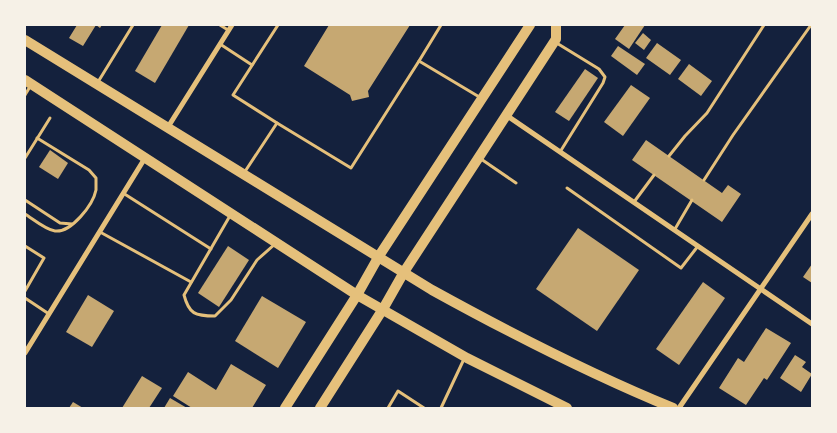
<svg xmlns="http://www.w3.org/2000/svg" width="837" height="433" font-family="'Titillium Web',sans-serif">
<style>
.building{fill:#c6a872}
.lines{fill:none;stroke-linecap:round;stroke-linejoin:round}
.service{stroke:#e5c07b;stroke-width:3}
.minor{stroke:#e5c07b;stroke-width:5}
.primary{stroke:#e5c07b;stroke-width:10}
</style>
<rect width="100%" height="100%" fill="#14213d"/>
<!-- building -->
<g class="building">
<polygon points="77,25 102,25 100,28 96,25 83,46 69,38"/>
<polygon points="162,25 189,25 155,83 135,71"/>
<polygon points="329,25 410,25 368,91 369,97 352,101 350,95 304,66"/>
<polygon points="625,25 645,25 629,49 615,39"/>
<polygon points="643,33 651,40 644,50 635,43"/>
<polygon points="657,43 681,60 670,75 646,58"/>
<polygon points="618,46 645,64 637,75 611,56"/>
<polygon points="689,64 712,81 701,96 678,79"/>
<polygon points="585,69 598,78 569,121 555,112"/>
<polygon points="631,85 650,98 623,136 604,122"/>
<polygon points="646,140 722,193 728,185 741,194 722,222 632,160"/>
<polygon points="50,150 68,163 58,179 39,167"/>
<polygon points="578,228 639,270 597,331 536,289"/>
<polygon points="228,246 249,260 219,307 198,293"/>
<polygon points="812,264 812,283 803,277"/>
<polygon points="703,282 725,298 679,365 656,349"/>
<polygon points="88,295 114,311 92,347 66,332"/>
<polygon points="262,296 306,322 278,368 235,341"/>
<polygon points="766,328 791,343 767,380 764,378 746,405 719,388 738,358 744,362"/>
<polygon points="795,355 806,362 802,367 812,374 801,392 780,378"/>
<polygon points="231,364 266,385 252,408 192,408 173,396 188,372 216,390"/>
<polygon points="142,376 162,388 149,408 122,408"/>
<polygon points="170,398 187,408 164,408"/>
<polygon points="73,402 83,408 69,408"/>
</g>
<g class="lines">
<!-- service -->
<g class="service">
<polyline points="220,25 228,30"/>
<polyline points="441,25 419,61 481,98"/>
<polyline points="555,42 599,69 605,77 603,83 560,152"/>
<polyline points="220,44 252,65"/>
<polyline points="98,82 133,25"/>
<polyline points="25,95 31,85"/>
<polyline points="277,123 351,168 419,61"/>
<polyline points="669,156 685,136 707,113 764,25"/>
<polyline points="25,158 50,118"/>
<polyline points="481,159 516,183"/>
<polyline points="244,173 277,123 233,95 278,25"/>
<polyline points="704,180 733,135 811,25"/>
<polyline points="567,188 681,268 698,246"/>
<polyline points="123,193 211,249"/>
<polyline points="25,200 60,223 72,224"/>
<polyline points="634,202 654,175"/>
<path d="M25,214C33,219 46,230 55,231C71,233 93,205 96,190C96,186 96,181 96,178L89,170L37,138"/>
<path d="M231,214L184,295C189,314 195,316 215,316L231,300L257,260L275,244"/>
<polyline points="675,229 692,200"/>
<polyline points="100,232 191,282"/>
<polyline points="25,246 44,258 25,291"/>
<polyline points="25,298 49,314"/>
<polyline points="388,408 398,391 424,408"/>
<polyline points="441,408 464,359"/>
</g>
<!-- minor -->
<g class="minor">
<polyline points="506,115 812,324"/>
<polyline points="168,127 232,25"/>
<polyline points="25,353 145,158"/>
<polyline points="679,408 812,214"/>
</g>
<!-- primary -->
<g class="primary">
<path d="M25,40L432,290C510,333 590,374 673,408"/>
<polyline points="25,80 357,295 467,358 567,408"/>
<polyline points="285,408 357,295 379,256 530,25"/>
<polyline points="320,408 383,309 404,272 556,39 556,25"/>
</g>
</g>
<!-- border -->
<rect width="837" height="433" fill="none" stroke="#f6f1e7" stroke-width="52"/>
</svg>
